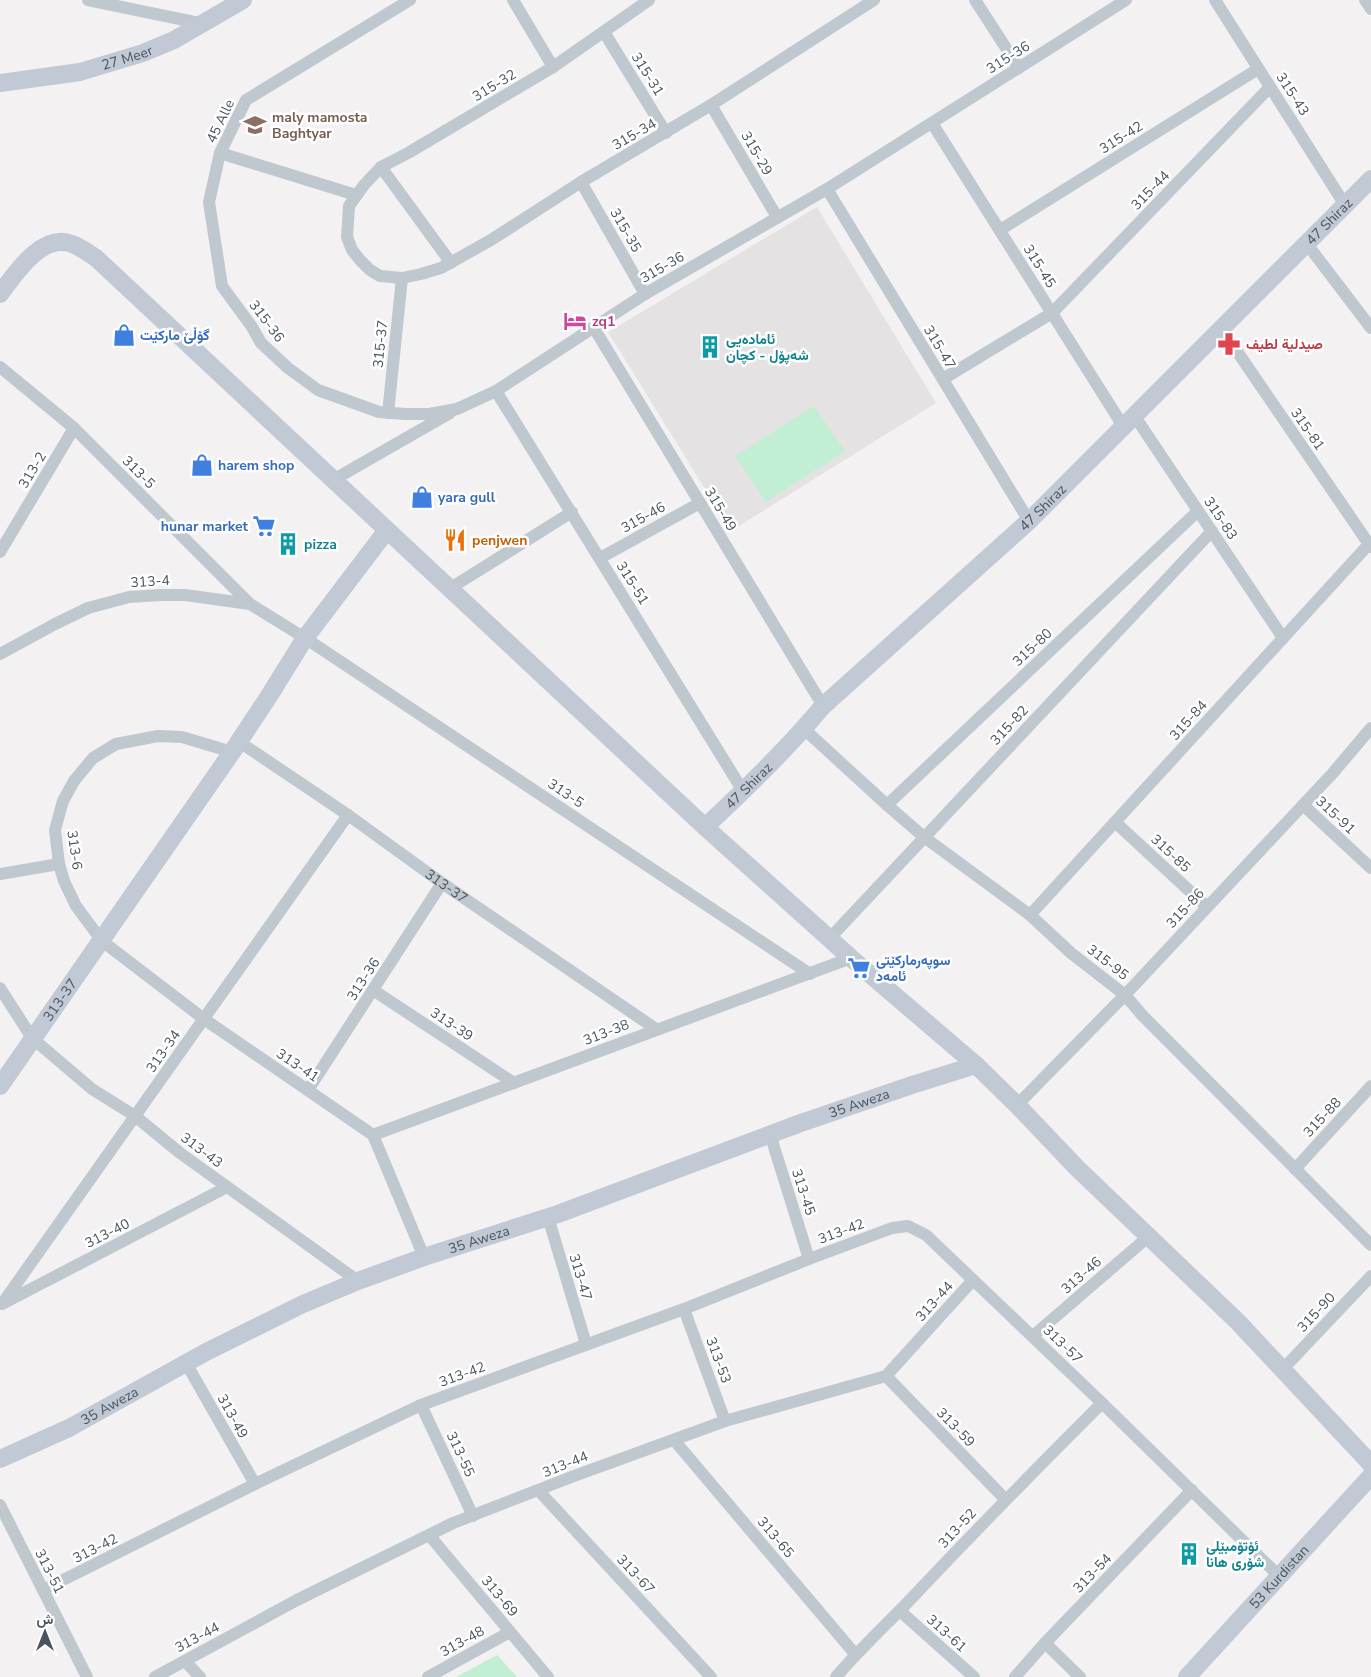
<svg xmlns="http://www.w3.org/2000/svg" width="1371" height="1677" font-family="'Nunito Sans',Vazirmatn,sans-serif">
<style>
.education{fill:#e4e2e3}
.green{fill:#c2efd4}
.lines{fill:none;stroke-linecap:round;stroke-linejoin:round}
.street{stroke:#bfc8cf;stroke-width:12}
.secondary{stroke:#c0c9d4;stroke-width:18}
.labels{text-anchor:middle;stroke-width:5;stroke-linejoin:round;paint-order:stroke}
.street-label{font-size:14px;fill:#49545e;stroke:#fff}
.education-label{font-size:14px;font-weight:bold;fill:#785e54;stroke:#fff;text-anchor:start}
.hotel-label{font-size:14px;font-weight:bold;fill:#b23c85;stroke:#fff;text-anchor:start}
.shop-label{font-size:14px;font-weight:bold;fill:#366cbe;stroke:#fff;text-anchor:start}
.culture-label{font-size:14px;font-weight:bold;fill:#0d838f;stroke:#fff;text-anchor:start}
.health-label{font-size:14px;font-weight:bold;fill:#be3a42;stroke:#fff;text-anchor:start}
.food-label{font-size:14px;font-weight:bold;fill:#c56008;stroke:#fff;text-anchor:start}
</style>
<rect width="100%" height="100%" fill="#f3f1f1"/>
<!-- education -->
<polygon class="education" points="817,207 936,403 731,531 608,332"/>
<!-- green -->
<g class="green">
<polygon points="814,406 845,451 766,502 735,456"/>
<polygon points="497,1655 517,1677 456,1677"/>
</g>
<g class="lines">
<!-- street -->
<g class="street">
<polyline points="88,0 204,24"/>
<polyline points="410,0 246,100 220,153 209,202 222,286 252,327 261,343 288,368 318,390 379,412 405,414 429,414 457,409 496,391 645,294 827,189 1126,0"/>
<polyline points="513,0 553,67"/>
<polyline points="649,0 553,67 408,153 381,167 364,185 349,206 347,237 352,250 360,260 370,270 380,276 402,278 421,274 441,268 491,240 581,182 711,105 874,0"/>
<polyline points="975,0 1019,68"/>
<polyline points="1215,0 1345,205"/>
<polyline points="1365,0 1371,9"/>
<polyline points="604,32 666,133"/>
<polyline points="711,105 777,217"/>
<polyline points="932,123 1123,426"/>
<polyline points="220,153 356,195"/>
<polyline points="381,167 451,263"/>
<polyline points="581,182 645,294"/>
<polyline points="827,189 1029,521"/>
<polyline points="1000,230 1258,69"/>
<polyline points="1307,244 1371,328"/>
<polyline points="594,328 823,706"/>
<polyline points="1221,328 1371,547"/>
<polyline points="0,367 74,428 250,604"/>
<polyline points="943,379 1052,313 1270,87"/>
<polyline points="496,391 743,791"/>
<polyline points="388,413 402,278"/>
<polyline points="1134,415 1283,638"/>
<polyline points="333,480 450,413"/>
<polyline points="0,552 74,428"/>
<polyline points="600,558 700,503"/>
<polyline points="449,589 572,512"/>
<polyline points="0,654 55,624 88,608 129,597 161,595 185,595 250,604 305,638 810,974"/>
<polyline points="804,729 887,805 924,837 1030,915 1071,953 1125,995 1142,1015 1371,1245"/>
<path id="s1" d="M238,741L348,815L442,883L656,1029"/>
<polyline points="232,752 182,737 158,736 116,744 93,758 74,781 63,801 55,830 59,864 64,881 76,906 102,941 204,1019 373,1135 424,1257"/>
<polyline points="887,805 1198,511"/>
<polyline points="1303,805 1371,868"/>
<polyline points="1115,822 1207,907"/>
<polyline points="0,874 59,864"/>
<polyline points="1030,915 1369,544"/>
<polyline points="829,939 1212,531"/>
<polyline points="0,988 32,1038 92,1089 135,1116 180,1153 358,1281"/>
<polyline points="373,990 514,1083"/>
<polyline points="308,1090 442,883"/>
<polyline points="1017,1105 1125,995 1332,774 1371,728"/>
<polyline points="770,1134 809,1259"/>
<polyline points="373,1135 851,958"/>
<polyline points="1295,1169 1371,1086"/>
<polyline points="548,1217 586,1344"/>
<polyline points="4,1303 227,1187"/>
<polyline points="2,1304 348,815"/>
<polyline points="684,1309 725,1421"/>
<polyline points="1033,1336 1148,1237"/>
<polyline points="186,1363 255,1484"/>
<polyline points="1283,1369 1371,1276"/>
<polyline points="886,1376 1005,1499"/>
<polyline points="421,1405 473,1516"/>
<polyline points="674,1440 855,1654"/>
<polyline points="539,1491 711,1677"/>
<polyline points="0,1505 87,1677"/>
<polyline points="429,1535 548,1677"/>
<polyline points="43,1590 255,1484 421,1405 684,1309 809,1259 892,1228 908,1226 926,1235 1102,1403 1279,1576"/>
<polyline points="900,1611 974,1677"/>
<polyline points="1045,1643 1080,1677"/>
<polyline points="185,1661 200,1677"/>
<polyline points="155,1677 297,1600 453,1523 574,1476 725,1421 886,1376 973,1280"/>
<polyline points="428,1677 510,1632"/>
<path d="M836,1677C859,1650 885,1626 909,1601C973,1533 1037,1468 1102,1403"/>
<polyline points="1015,1677 1045,1643 1192,1490"/>
</g>
<!-- secondary -->
<g class="secondary">
<path id="s2" d="M0,83L80,72L143,53L174,40L243,0"/>
<path d="M0,294C15,274 42,232 72,244C81,247 88,253 96,258L705,827L851,958L976,1065L1017,1105L1077,1168L1238,1322L1371,1464"/>
<path id="s3" d="M705,827C746,789 787,749 823,706L1029,521L1371,179"/>
<path id="s4" d="M0,1086L232,752L269,696L305,638L387,530"/>
<path id="s5" d="M0,1459L69,1428L206,1352L303,1304L358,1281L424,1257L558,1214L798,1124L912,1085L976,1065"/>
<path id="s6" d="M1187,1677L1371,1476"/>
</g>
</g>
<!-- icons -->
<defs>
<symbol id="school-bare" viewBox="-9 -9 18 18"><path d="M0-5L7-2L0 1L-7-2ZM-4 1L0 2.5L4 1V4Q0 6-4 4Z" fill="#8d6e63" stroke="#fff" stroke-width="2.5" paint-order="stroke"/></symbol>
<symbol id="hotel-bare" viewBox="-9 -9 18 18"><path d="M-6-4.5h1.5V1H6V5H4.5V3h-9V5H-6ZM-4 0a1.8 1.8 0 1 1 3.6 0ZM.5 0V-2.5h3Q6-2.5 6 0Z" fill="#d1479c" stroke="#fff" stroke-width="2.5" paint-order="stroke"/></symbol>
<symbol id="shop-bare" viewBox="-9 -9 18 18"><path d="M-5-2.5h2.3a2.7 3.5 0 0 1 5.4 0H5L5.5 6h-11ZM-1.5-2.5h3a1.5 2.3 0 0 0-3 0Z" fill="#3f7fe0" stroke="#fff" stroke-width="2.5" paint-order="stroke"/></symbol>
<symbol id="pharmacy-bare" viewBox="-9 -9 18 18"><path d="M-2-6h4v4h4v4h-4v4h-4v-4h-4v-4h4Z" fill="#e0444e" stroke="#fff" stroke-width="2.5" paint-order="stroke"/></symbol>
<symbol id="building-bare" viewBox="-9 -9 18 18"><path d="M-4-6H4V6H1V3H-1V6H-4ZM-2.5-4.3h1.7v1.8h-1.7ZM.8-4.3h1.7v1.8H.8ZM-2.5-1h1.7V.8h-1.7ZM.8-1h1.7V.8H.8Z" fill="#0f9aa8" stroke="#fff" stroke-width="2.5" paint-order="stroke"/></symbol>
<symbol id="supermarket-bare" viewBox="-9 -9 18 18"><path d="M-6-5.5h2.5l.6 2H6L4.5 2H-2.5L-4.4-4H-6ZM-1.5 3.2a1.3 1.3 0 1 0 .1 0ZM3 3.2a1.3 1.3 0 1 0 .1 0Z" fill="#3f7fe0" stroke="#fff" stroke-width="2.5" paint-order="stroke"/></symbol>
<symbol id="restaurant-bare" viewBox="-9 -9 18 18"><path d="M-5-6h1v4h1v-4h1v4h1v-4h1v5L-1.5 .5V6h-2V.5L-5-1ZM5-6V6H3V1.5H1.5Q1.5-4 5-6Z" fill="#e8710a" stroke="#fff" stroke-width="2.5" paint-order="stroke"/></symbol>
</defs>
<g fill-rule="evenodd">
<use href="#school-bare" x="239" y="109" width="32" height="32"/>
<use href="#hotel-bare" x="559" y="305" width="32" height="32"/>
<use href="#shop-bare" x="108" y="319" width="32" height="32"/>
<use href="#pharmacy-bare" x="1213" y="328" width="32" height="32"/>
<use href="#building-bare" x="694" y="331" width="32" height="32"/>
<use href="#shop-bare" x="186" y="449" width="32" height="32"/>
<use href="#shop-bare" x="406" y="481" width="32" height="32"/>
<use href="#supermarket-bare" x="248" y="510" width="32" height="32"/>
<use href="#restaurant-bare" x="439" y="524" width="32" height="32"/>
<use href="#building-bare" x="272" y="528" width="32" height="32"/>
<use href="#supermarket-bare" x="843" y="952" width="32" height="32"/>
<use href="#building-bare" x="1173" y="1538" width="32" height="32"/>
</g>
<g class="labels">
<!-- street labels -->
<g class="street-label">
<text dy="5" stroke="none"><textPath href="#s2" startOffset="130">27 Meer</textPath></text>
<text transform="translate(1008 57) rotate(-32)" y="5">315-36</text>
<text transform="translate(648 74) rotate(58)" y="5">315-31</text>
<text transform="translate(494 85) rotate(-31)" y="5">315-32</text>
<text transform="translate(1293 94) rotate(57)" y="5">315-43</text>
<text transform="translate(220 121) rotate(-64)" y="5">45 Alle</text>
<text transform="translate(634 134) rotate(-30)" y="5">315-34</text>
<text transform="translate(1121 137) rotate(-32)" y="5">315-42</text>
<text transform="translate(757 153) rotate(60)" y="5">315-29</text>
<text transform="translate(1150 190) rotate(-46)" y="5">315-44</text>
<text dy="5" stroke="none"><textPath href="#s3" startOffset="870">47 Shiraz</textPath></text>
<text transform="translate(626 230) rotate(60)" y="5">315-35</text>
<text transform="translate(1040 266) rotate(58)" y="5">315-45</text>
<text transform="translate(662 267) rotate(-30)" y="5">315-36</text>
<text transform="translate(267 321) rotate(53)" y="5">315-36</text>
<text transform="translate(380 344) rotate(-84)" y="5">315-37</text>
<text transform="translate(940 347) rotate(59)" y="5">315-47</text>
<text transform="translate(1308 429) rotate(55)" y="5">315-81</text>
<text transform="translate(32 470) rotate(-59)" y="5">313-2</text>
<text transform="translate(139 472) rotate(45)" y="5">313-5</text>
<text dy="5" stroke="none"><textPath href="#s3" startOffset="465">47 Shiraz</textPath></text>
<text transform="translate(721 509) rotate(59)" y="5">315-49</text>
<text transform="translate(643 517) rotate(-29)" y="5">315-46</text>
<text transform="translate(1221 518) rotate(56)" y="5">315-83</text>
<text transform="translate(150 581) rotate(-4)" y="5">313-4</text>
<text transform="translate(633 583) rotate(58)" y="5">315-51</text>
<text transform="translate(1032 647) rotate(-43)" y="5">315-80</text>
<text transform="translate(1188 720) rotate(-48)" y="5">315-84</text>
<text transform="translate(1009 725) rotate(-47)" y="5">315-82</text>
<text dy="5" stroke="none"><textPath href="#s3" startOffset="60">47 Shiraz</textPath></text>
<text transform="translate(566 793) rotate(34)" y="5">313-5</text>
<text transform="translate(1336 815) rotate(43)" y="5">315-91</text>
<text transform="translate(75 850) rotate(82)" y="5">313-6</text>
<text transform="translate(1171 853) rotate(43)" y="5">315-85</text>
<text dy="5" stroke="none"><textPath href="#s1" startOffset="254">313-37</textPath></text>
<text transform="translate(1185 908) rotate(-47)" y="5">315-86</text>
<text transform="translate(1108 962) rotate(38)" y="5">315-95</text>
<text transform="translate(363 979) rotate(-57)" y="5">313-36</text>
<text dy="5" stroke="none"><textPath href="#s4" startOffset="105">313-37</textPath></text>
<text transform="translate(452 1024) rotate(34)" y="5">313-39</text>
<text transform="translate(606 1032) rotate(-21)" y="5">313-38</text>
<text transform="translate(163 1051) rotate(-55)" y="5">313-34</text>
<text transform="translate(298 1065) rotate(34)" y="5">313-41</text>
<text dy="5" stroke="none"><textPath href="#s5" startOffset="932">35 Aweza</textPath></text>
<text transform="translate(1322 1117) rotate(-47)" y="5">315-88</text>
<text transform="translate(202 1150) rotate(37)" y="5">313-43</text>
<text transform="translate(804 1192) rotate(72)" y="5">313-45</text>
<text transform="translate(841 1231) rotate(-20)" y="5">313-42</text>
<text transform="translate(107 1233) rotate(-27)" y="5">313-40</text>
<text dy="5" stroke="none"><textPath href="#s5" startOffset="528">35 Aweza</textPath></text>
<text transform="translate(1081 1275) rotate(-41)" y="5">313-46</text>
<text transform="translate(581 1277) rotate(73)" y="5">313-47</text>
<text transform="translate(934 1301) rotate(-48)" y="5">313-44</text>
<text transform="translate(1316 1312) rotate(-47)" y="5">315-90</text>
<text transform="translate(1063 1344) rotate(44)" y="5">313-57</text>
<text transform="translate(719 1360) rotate(70)" y="5">313-53</text>
<text transform="translate(462 1374) rotate(-20)" y="5">313-42</text>
<text dy="5" stroke="none"><textPath href="#s5" startOffset="122">35 Aweza</textPath></text>
<text transform="translate(233 1416) rotate(61)" y="5">313-49</text>
<text transform="translate(956 1427) rotate(46)" y="5">313-59</text>
<text transform="translate(461 1454) rotate(65)" y="5">313-55</text>
<text transform="translate(565 1464) rotate(-22)" y="5">313-44</text>
<text transform="translate(957 1528) rotate(-47)" y="5">313-52</text>
<text transform="translate(776 1537) rotate(50)" y="5">313-65</text>
<text transform="translate(95 1548) rotate(-27)" y="5">313-42</text>
<text transform="translate(50 1571) rotate(63)" y="5">313-51</text>
<text transform="translate(1092 1573) rotate(-46)" y="5">313-54</text>
<text transform="translate(636 1574) rotate(47)" y="5">313-67</text>
<text dy="5" stroke="none"><textPath href="#s6" startOffset="136">53 Kurdistan</textPath></text>
<text transform="translate(500 1596) rotate(50)" y="5">313-69</text>
<text transform="translate(947 1633) rotate(42)" y="5">313-61</text>
<text transform="translate(197 1637) rotate(-28)" y="5">313-44</text>
<text transform="translate(462 1641) rotate(-29)" y="5">313-48</text>
</g>
<!-- education labels -->
<g class="education-label">
<text x="272" y="122">maly mamosta<tspan x="272" dy="16">Baghtyar</tspan></text>
</g>
<!-- hotel labels -->
<g class="hotel-label">
<text x="592" y="326">zq1</text>
</g>
<!-- shop labels -->
<g class="shop-label">
<text x="140" y="340">گۆڵێ مارکێت</text>
<text x="218" y="470">harem shop</text>
<text x="438" y="502">yara gull</text>
<text x="248" y="531" text-anchor="end">hunar market</text>
<text x="876" y="965">سوپەرمارکێتی<tspan x="876" dy="16">ئامەد</tspan></text>
</g>
<!-- culture labels -->
<g class="culture-label">
<text x="726" y="344">ئامادەیی<tspan x="726" dy="16">شەپۆل - کچان</tspan></text>
<text x="304" y="549">pizza</text>
<text x="1206" y="1551">ئۆتۆمبێلی<tspan x="1206" dy="16">شۆری هانا</tspan></text>
</g>
<!-- health labels -->
<g class="health-label">
<text x="1246" y="349">صیدلیة لطیف</text>
</g>
<!-- food labels -->
<g class="food-label">
<text x="472" y="545">penjwen</text>
</g>
</g>
<!-- north arrow -->
<g transform="translate(45 1632)" stroke="#ffffff" stroke-width="4" paint-order="stroke">
<path d="M0-4L9 19L0 12L-9 19Z" fill="#49545e"/>
<text y="-8" font-size="14" font-weight="bold" text-anchor="middle" fill="#49545e">ش</text>
</g>
</svg>
